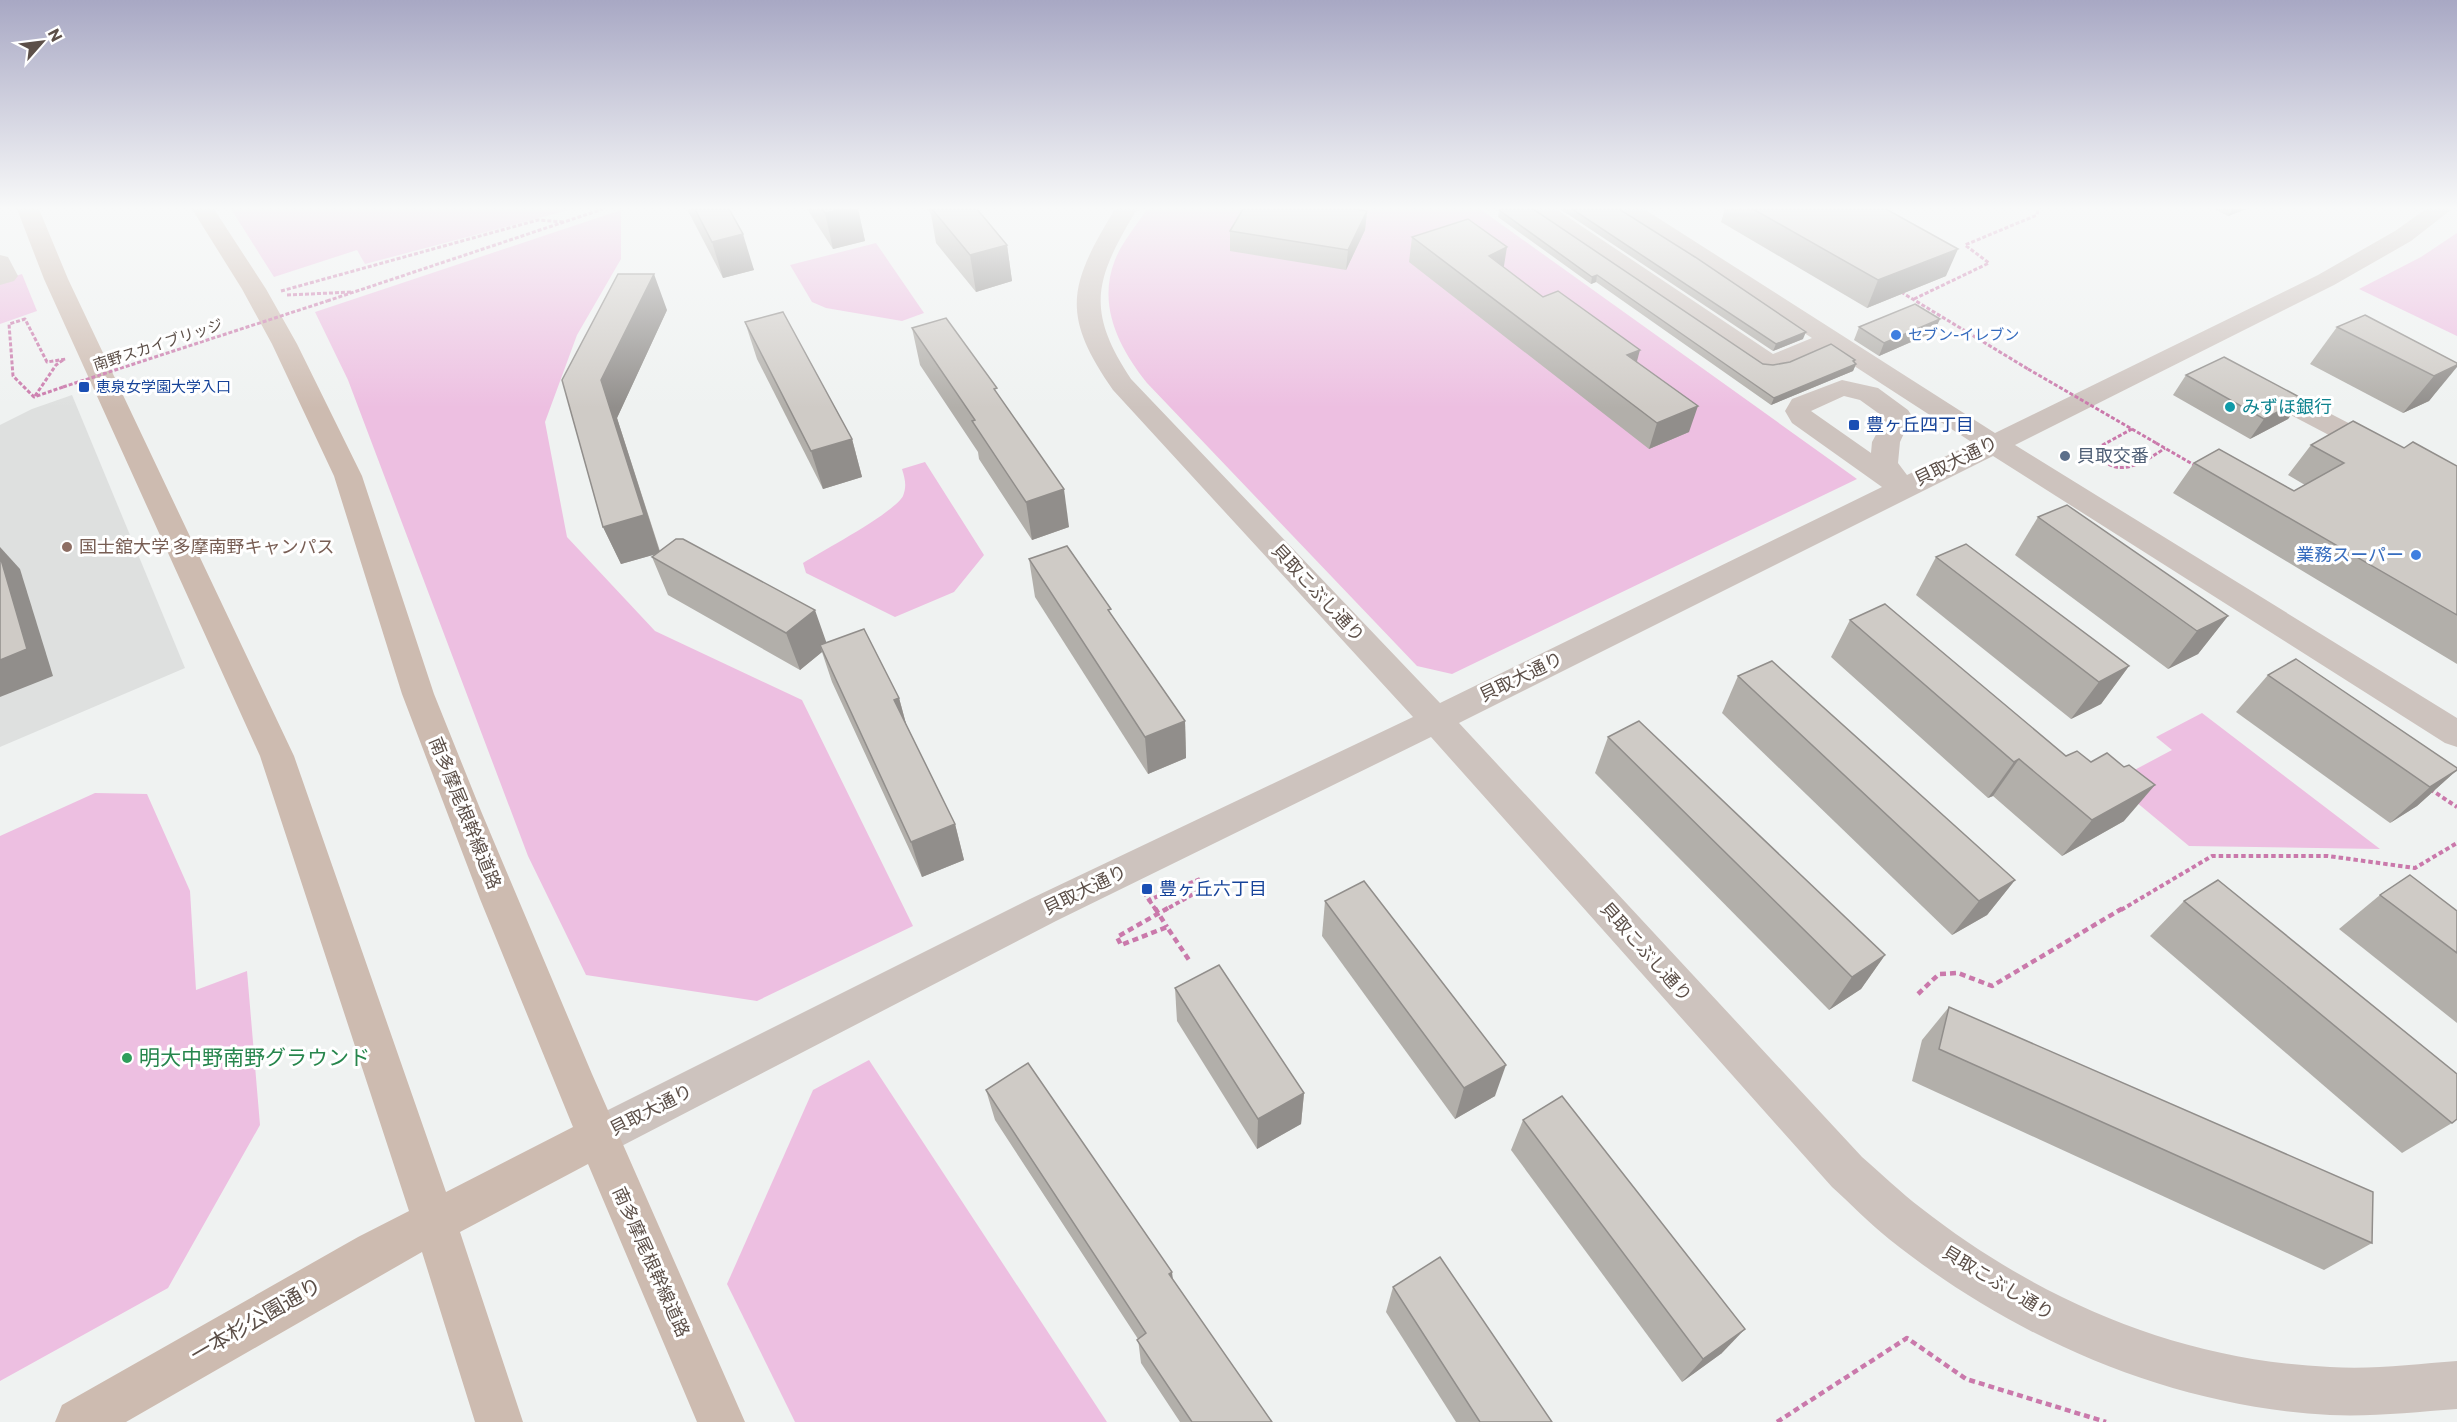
<svg xmlns="http://www.w3.org/2000/svg" width="2457" height="1422" font-family="Commissioner,'Noto Sans JP',sans-serif">
<style>
.education{fill:#dee0df}
.green{fill:#edbfe1}
.lines{fill:none;stroke-linecap:round;stroke-linejoin:round}
.path-far2{stroke:#ca79ab;stroke-width:3;stroke-dasharray:4 2;stroke-linecap:butt}
.path-far1{stroke:#ca79ab;stroke-width:4;stroke-dasharray:4.5 3;stroke-linecap:butt}
.path{stroke:#ca79ab;stroke-width:4.5;stroke-dasharray:6 4;stroke-linecap:butt}
.minor{fill:#cdc3be;fill-rule:evenodd}
.major{fill:#cdbbb0;fill-rule:evenodd}
.path-bridge{stroke:#ca79ab;stroke-width:3;stroke-dasharray:4 2;stroke-linecap:butt}
.wall{fill:#b2afaa}
.shaded-wall{fill:#918e8b}
.building{fill:#cfcbc6;stroke:#918e8b;stroke-width:1.5}
.shop-dot{fill:#3f7fe0;stroke:#fff;stroke-width:2}
.transit-dot{fill:#1a4fb4;stroke:#fff;stroke-width:2}
.culture-dot{fill:#0f9aa8;stroke:#fff;stroke-width:2}
.service-dot{fill:#5c6f8a;stroke:#fff;stroke-width:2}
.education-dot{fill:#8d6e63;stroke:#fff;stroke-width:2}
.leisure-dot{fill:#2e9e5b;stroke:#fff;stroke-width:2}
.labels{text-anchor:middle;stroke-width:6;stroke-linejoin:round;paint-order:stroke}
.far-shop-label{font-size:15px;fill:#366cbe;stroke:#fff;text-anchor:start}
.far-street-label{font-size:15px;fill:#5c4f48;stroke:#fff}
.far-transit-label{font-size:15px;fill:#164399;stroke:#fff;text-anchor:start}
.culture-label{font-size:18px;fill:#0d838f;stroke:#fff;text-anchor:start}
.transit-label{font-size:18px;fill:#164399;stroke:#fff;text-anchor:start}
.service-label{font-size:18px;fill:#4e5e75;stroke:#fff;text-anchor:start}
.street-label{font-size:18px;fill:#5c4f48;stroke:#fff}
.education-label{font-size:18px;fill:#785e54;stroke:#fff;text-anchor:start}
.shop-label{font-size:18px;fill:#366cbe;stroke:#fff;text-anchor:end}
.near-leisure-label{font-size:21px;fill:#27864d;stroke:#fff;text-anchor:start}
.near-street-label{font-size:21px;fill:#5c4f48;stroke:#fff}
</style>
<rect width="100%" height="100%" fill="#eff2f1"/>
<!-- education -->
<polygon class="education" points="72,395 185,668 0,747 0,425 32,409"/>
<!-- green -->
<g class="green">
<polygon points="231,209 573,209 365,264 357,250 274,277"/>
<path d="M1147,209H1480L1857,479L1452,674L1417,666L1147,383C1119,348 1097,305 1115,260C1122,242 1137,225 1147,209Z"/>
<polygon points="621,210 621,259 577,335 545,422 567,537 655,631 802,700 913,926 757,1001 586,975 528,856 348,380 315,312"/>
<polygon points="2457,233 2457,336 2359,289 2421,257"/>
<polygon points="876,243 924,313 902,321 826,308 812,302 790,265"/>
<polygon points="22,274 37,311 0,324 0,281"/>
<path d="M925,462L984,555L954,592L895,617L806,573L803,563C822,551 894,513 903,496C907,486 905,479 902,469Z"/>
<polygon points="2202,713 2380,849 2189,846 2112,782 2172,750 2156,737"/>
<polygon points="95,793 147,794 190,891 196,990 247,971 260,1125 168,1288 0,1381 0,836"/>
<polygon points="869,1060 1107,1422 795,1422 727,1284 813,1090"/>
</g>
<g class="lines">
<!-- path-far2 -->
<g class="path-far2">
<polyline points="281,291 538,220 565,222"/>
<polyline points="1901,292 2028,369"/>
<polyline points="287,295 352,292"/>
<polyline points="1914,299 1989,263 1965,245 2037,215 2038,209"/>
<polyline points="327,301 603,209"/>
<polyline points="63,387 34,397 13,376 9,324 25,319 47,362 66,359"/>
<polyline points="35,396 56,365 63,360"/>
<path d="M2132,429L2097,448C2110,484 2145,462 2165,448"/>
<polyline points="2156,443 2196,466"/>
</g>
<!-- path-far1 -->
<g class="path-far1">
<polyline points="2430,789 2457,807"/>
<polyline points="1144,892 1149,900 1200,879 1206,887 1165,910"/>
<polyline points="1149,900 1156,910"/>
<polyline points="2121,910 2212,856 2328,856 2415,868 2457,843"/>
</g>
<!-- path -->
<g class="path">
<polyline points="1155,908 1167,927"/>
<polyline points="1168,908 1117,937 1121,945 1167,927 1189,960"/>
<polyline points="1918,994 1939,974 1958,973 1992,986 2123,908"/>
<polyline points="1777,1422 1907,1338 1966,1379 2106,1422"/>
</g>
<!-- minor -->
<g class="minor">
<path d="M1115,209H1137C1096,278 1084,308 1131,379L1440,703L1882,487L1792,423L1785,411L1792,399L1842,380L1878,388L1908,410L1912,416L1900,442L1898,463L1907,475L1973,443L1828,349C1809,357 1783,375 1762,369L1533,214L1530,209H1556L1773,354L1812,338L1621,214L1618,209H1644L1995,433L2318,275L2395,231L2426,209H2452L2411,241L2334,285L2015,445L2457,718V747L2445,743L1993,456L1459,723L1862,1157C1882,1174 1900,1192 1921,1208C2040,1301 2178,1360 2330,1367C2372,1370 2415,1364 2457,1361V1409C2415,1412 2372,1417 2330,1415C2170,1407 2013,1338 1889,1239C1869,1223 1851,1204 1832,1187L1431,737L1056,921L612,1151L597,1157L582,1151L576,1137L582,1123L1030,899L1413,717L1113,390C1060,314 1069,285 1115,209ZM1844,396L1860,400L1885,418L1872,442L1871,453L1811,411Z"/>
<polygon points="0,255 8,257 18,276 14,281 0,285"/>
<polygon points="2256,378 2265,380 2457,479 2457,500 2447,497 2247,392 2243,386 2247,380"/>
</g>
<!-- major -->
<polygon class="major" points="17,209 39,209 68,279 294,756 446,1192 573,1127 480,899 402,694 334,476 272,344 242,289 192,209 214,209 266,289 297,344 362,476 434,694 481,811 592,1074 745,1422 697,1422 588,1164 460,1232 523,1422 475,1422 422,1252 126,1422 55,1422 62,1405 358,1237 409,1211 260,756 44,279"/>
<!-- path-bridge -->
<g class="path-bridge">
<polyline points="2028,369 2156,443"/>
<polyline points="63,387 327,301"/>
</g>
</g>
<!-- wall -->
<g class="wall">
<polygon points="687,209 729,209 754,270 723,278"/>
<polygon points="807,209 858,209 865,241 833,249"/>
<polygon points="927,209 977,209 1007,245 1012,281 976,292 936,243 931,214"/>
<polygon points="1560,209 1619,209 1803,339 1773,351"/>
<polygon points="1725,209 1886,209 1946,276 1867,308 1721,222"/>
<polygon points="2214,209 2247,209 2228,216"/>
<polygon points="1499,210 1763,364 1773,365 1855,360 1854,362 1856,364 1853,371 1771,405 1596,282 1591,284 1498,217"/>
<polygon points="1367,211 1365,230 1346,270 1230,251 1230,231"/>
<polygon points="1412,237 1503,267 1543,297 1637,361 1689,432 1649,449 1409,262"/>
<polygon points="667,310 617,418 660,551 826,642 899,698 907,727 955,824 964,860 922,877 832,682 822,652 800,670 668,595 652,557 656,554 621,564 603,527 562,380"/>
<polygon points="745,322 852,439 862,477 823,489 757,359"/>
<polygon points="1859,327 1934,332 1879,356 1854,340"/>
<polygon points="2337,327 2457,363 2429,401 2403,413 2310,364"/>
<polygon points="912,328 998,396 1069,527 1032,540 979,459 978,452 920,365"/>
<polygon points="2186,375 2303,399 2288,419 2250,439 2173,395"/>
<polygon points="2311,445 2404,448 2457,466 2457,664 2173,493 2194,463 2294,491 2305,485 2288,475"/>
<polygon points="2038,517 2228,616 2198,654 2168,669 2015,555"/>
<polygon points="1936,557 2129,666 2101,704 2071,719 1916,595"/>
<polygon points="1029,559 1111,614 1185,721 1186,758 1148,774 1035,597"/>
<polygon points="1850,620 2066,756 2091,762 2124,767 2124,821 2062,856 1993,796 1988,798 1831,657"/>
<polygon points="2268,675 2457,770 2417,806 2390,823 2236,712"/>
<polygon points="1738,676 2015,880 1987,915 1952,935 1722,713"/>
<polygon points="1608,737 1885,955 1861,989 1829,1010 1595,773"/>
<polygon points="2380,895 2457,911 2457,1023 2339,929"/>
<polygon points="1325,901 1495,1096 1455,1119 1322,936"/>
<polygon points="2184,901 2452,1123 2402,1153 2150,936"/>
<polygon points="1175,988 1304,1093 1301,1124 1257,1149 1177,1021"/>
<polygon points="1949,1007 2372,1243 2324,1270 1912,1081 1922,1040"/>
<polygon points="986,1090 1173,1281 1272,1422 1180,1422 1141,1363 1138,1339 995,1120"/>
<polygon points="1523,1120 1722,1353 1682,1382 1511,1150"/>
<polygon points="1393,1287 1552,1422 1456,1422 1386,1312"/>
</g>
<!-- shaded-wall -->
<g class="shaded-wall">
<polygon points="842,209 858,209 865,241 833,249 825,213"/>
<polygon points="2233,209 2247,209 2228,216"/>
<polygon points="1367,211 1365,230 1346,270 1348,250"/>
<polygon points="743,234 754,270 723,278 712,242"/>
<polygon points="1007,245 1012,281 976,292 970,255"/>
<polygon points="1507,247 1503,272 1489,256"/>
<polygon points="1958,249 1946,276 1867,308 1878,280"/>
<polygon points="654,274 667,310 617,418 660,553 621,564 603,527 601,380"/>
<polygon points="1597,275 1596,282 1591,284 1592,277"/>
<polygon points="1940,319 1934,332 1879,356 1884,343"/>
<polygon points="1806,332 1803,339 1773,351 1776,344"/>
<polygon points="1640,350 1633,376 1627,355"/>
<polygon points="1855,360 1853,365 1856,364 1853,371 1771,405 1774,398"/>
<polygon points="2457,365 2457,367 2429,401 2403,413 2434,376"/>
<polygon points="2303,399 2288,419 2250,439 2264,419"/>
<polygon points="1698,406 1689,432 1649,449 1657,423"/>
<polygon points="852,439 862,477 823,489 811,451"/>
<polygon points="1064,489 1069,527 1032,540 1026,502"/>
<polygon points="0,547 20,569 53,676 0,697"/>
<polygon points="815,610 828,647 820,645 822,652 800,670 786,633"/>
<polygon points="2228,616 2198,654 2168,669 2197,631"/>
<polygon points="2129,666 2101,704 2071,719 2099,682"/>
<polygon points="899,698 909,735 894,700"/>
<polygon points="1185,721 1186,758 1148,774 1145,737"/>
<polygon points="2019,759 1993,796 1988,798 2014,762"/>
<polygon points="2457,770 2417,806 2390,823 2430,787"/>
<polygon points="2155,785 2124,821 2062,856 2092,820"/>
<polygon points="955,824 964,860 922,877 911,842"/>
<polygon points="2015,880 1987,915 1952,935 1979,901"/>
<polygon points="1885,955 1861,989 1829,1010 1852,977"/>
<polygon points="1506,1065 1495,1096 1455,1119 1464,1088"/>
<polygon points="1304,1093 1301,1124 1257,1149 1258,1119"/>
<polygon points="1172,1272 1175,1297 1169,1274"/>
<polygon points="1745,1329 1722,1353 1682,1382 1703,1359"/>
</g>
<!-- building -->
<g class="building">
<polygon points="695,209 729,209 743,234 712,242"/>
<polygon points="822,209 842,209 825,213"/>
<polygon points="932,209 977,209 1007,245 970,255"/>
<polygon points="1243,209 1355,209 1367,211 1348,250 1230,231"/>
<polygon points="1502,209 1533,209 1763,364 1773,365 1790,362 1831,344 1855,360 1853,361 1856,364 1774,398 1597,275 1592,277 1499,210"/>
<polygon points="1572,209 1619,209 1695,257 1806,332 1776,344"/>
<polygon points="1753,209 1886,209 1958,249 1878,280"/>
<polygon points="1468,219 1507,247 1489,256 1543,297 1558,291 1640,350 1627,355 1698,406 1657,423 1412,237"/>
<polygon points="618,274 654,274 601,380 644,515 603,527 562,380"/>
<polygon points="1915,304 1940,319 1884,343 1859,327"/>
<polygon points="783,312 852,439 811,451 745,322"/>
<polygon points="2365,315 2457,363 2457,365 2434,376 2337,327"/>
<polygon points="946,318 997,388 994,389 1064,489 1026,502 972,421 975,420 912,328"/>
<polygon points="2224,357 2303,399 2264,419 2186,375"/>
<polygon points="2353,421 2404,448 2413,442 2457,466 2457,615 2194,463 2219,449 2294,491 2344,463 2311,445"/>
<polygon points="2067,505 2228,616 2197,631 2038,517"/>
<polygon points="676,539 683,539 815,610 786,633 652,557"/>
<polygon points="1966,544 2129,666 2099,682 1936,557"/>
<polygon points="1067,546 1111,609 1108,610 1185,721 1145,737 1029,559"/>
<polygon points="0,556 27,649 0,660"/>
<polygon points="1885,604 2066,756 2077,751 2091,762 2107,753 2124,767 2129,765 2155,785 2092,820 2019,759 2014,762 1850,620"/>
<polygon points="864,629 899,698 894,700 955,824 911,842 820,645"/>
<polygon points="2296,659 2457,768 2457,770 2430,787 2268,675"/>
<polygon points="1772,661 2015,880 1979,901 1738,676"/>
<polygon points="1639,721 1885,955 1852,977 1608,737"/>
<polygon points="2410,875 2457,911 2457,953 2380,895"/>
<polygon points="2218,880 2457,1074 2457,1119 2452,1123 2184,901"/>
<polygon points="1364,881 1506,1065 1464,1088 1325,901"/>
<polygon points="1219,965 1304,1093 1258,1119 1175,988"/>
<polygon points="1949,1007 2373,1192 2372,1243 1939,1049"/>
<polygon points="1028,1063 1172,1272 1169,1274 1272,1422 1192,1422 1137,1340 1146,1333 986,1090"/>
<polygon points="1562,1096 1745,1329 1703,1359 1523,1120"/>
<polygon points="1440,1257 1552,1422 1480,1422 1393,1287"/>
</g>
<!-- sky -->
<linearGradient id="sky" x2="0" y2="1"><stop stop-color="#a8a8c4"/><stop offset="0.51" stop-color="#f8f9f9"/><stop offset="1" stop-color="#f8f9f9" stop-opacity="0"/></linearGradient>
<rect width="2457" height="408" fill="url(#sky)"/>
<!-- markers -->
<g class="shop-dot">
<circle cx="1896" cy="335" r="6"/>
<circle cx="2416" cy="555" r="6"/>
</g>
<g class="transit-dot">
<rect x="78" y="381" width="12" height="12" rx="3"/>
<rect x="1848" y="419" width="12" height="12" rx="3"/>
<rect x="1141" y="883" width="12" height="12" rx="3"/>
</g>
<circle class="culture-dot" cx="2230" cy="407" r="6"/>
<circle class="service-dot" cx="2065" cy="456" r="6"/>
<circle class="education-dot" cx="67" cy="547" r="6"/>
<circle class="leisure-dot" cx="127" cy="1058" r="6"/>
<g class="labels">
<!-- far-shop labels -->
<g class="far-shop-label">
<text x="1908" y="340">セブン-イレブン</text>
</g>
<!-- far-street labels -->
<g class="far-street-label">
<text transform="translate(158 345) rotate(-18)" y="5">南野スカイブリッジ</text>
</g>
<!-- far-transit labels -->
<g class="far-transit-label">
<text x="96" y="392">恵泉女学園大学入口</text>
</g>
<!-- culture labels -->
<g class="culture-label">
<text x="2242" y="413">みずほ銀行</text>
</g>
<!-- transit labels -->
<g class="transit-label">
<text x="1866" y="431">豊ヶ丘四丁目</text>
<text x="1159" y="895">豊ヶ丘六丁目</text>
</g>
<!-- service labels -->
<g class="service-label">
<text x="2077" y="462">貝取交番</text>
</g>
<!-- street labels -->
<g class="street-label">
<text transform="translate(1956 461) rotate(-26)" y="6">貝取大通り</text>
<text transform="translate(1318 593) rotate(47)" y="6">貝取こぶし通り</text>
<text transform="translate(1521 677) rotate(-26)" y="6">貝取大通り</text>
<text transform="translate(465 813) rotate(68)" y="6">南多摩尾根幹線道路</text>
<text transform="translate(1085 890) rotate(-26)" y="6">貝取大通り</text>
<text transform="translate(1646 952) rotate(48)" y="6">貝取こぶし通り</text>
<text transform="translate(651 1110) rotate(-27)" y="6">貝取大通り</text>
<text transform="translate(651 1262) rotate(66)" y="6">南多摩尾根幹線道路</text>
<text transform="translate(1998 1283) rotate(31)" y="6">貝取こぶし通り</text>
</g>
<!-- education labels -->
<g class="education-label">
<text x="79" y="553">国士舘大学 多摩南野キャンパス</text>
</g>
<!-- shop labels -->
<g class="shop-label">
<text x="2404" y="561">業務スーパー</text>
</g>
<!-- near-leisure labels -->
<g class="near-leisure-label">
<text x="139" y="1065">明大中野南野グラウンド</text>
</g>
<!-- near-street labels -->
<g class="near-street-label">
<text transform="translate(256 1320) rotate(-30)" y="7">一本杉公園通り</text>
</g>
</g>
<!-- north arrow -->
<g transform="translate(42 42) rotate(62)" stroke="#ffffff" stroke-width="4.5" paint-order="stroke">
<path d="M0-4.5L10 22L0 15L-10 22Z" fill="#5c4f48"/>
<text y="-9" font-size="16" font-weight="bold" text-anchor="middle" fill="#5c4f48">N</text>
</g>
</svg>
